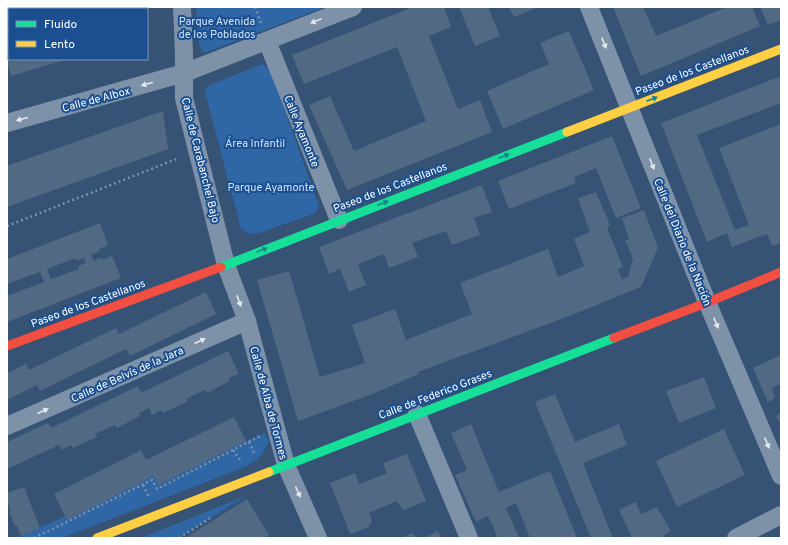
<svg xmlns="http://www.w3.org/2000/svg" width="788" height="545" font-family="Overpass,sans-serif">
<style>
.green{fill:#2f66a5}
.building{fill:#526984;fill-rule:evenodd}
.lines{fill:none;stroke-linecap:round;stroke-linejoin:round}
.path{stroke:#7d92a8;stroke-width:2.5;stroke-dasharray:2 3;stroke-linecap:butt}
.street{stroke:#7d92a8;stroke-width:18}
.fast{stroke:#16e098;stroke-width:9}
.slow{stroke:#ffcf43;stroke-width:9}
.jam{stroke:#f24e42;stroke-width:9}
.oneway{fill:#e5e9ee}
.oneway2{fill:#198292}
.labels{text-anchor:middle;stroke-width:4;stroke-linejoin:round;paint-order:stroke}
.park-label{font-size:11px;fill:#cfe3fa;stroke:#1b4f8f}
.street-label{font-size:11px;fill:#fff;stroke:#1b4f8f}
</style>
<rect width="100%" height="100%" fill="#365274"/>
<!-- green -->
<g class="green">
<polygon points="196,7 325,7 204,53 199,44"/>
<polygon points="262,64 270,69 319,206 316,213 259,233 249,234 241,229 205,92 208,86"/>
<path d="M265,433L269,441C265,453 256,462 245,467L62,538H20L21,536L154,476L159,485L246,441Z"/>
<polygon points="246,496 179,538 141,538"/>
</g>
<!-- building -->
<g class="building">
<polygon points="122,7 132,7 132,9 117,9"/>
<polygon points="413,7 444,7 451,27 429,36 458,109 480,100 492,132 347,190 309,105 330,96 354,151 426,121 397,47 304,84 292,55"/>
<polygon points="459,7 488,7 500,36 475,46"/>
<polygon points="509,7 539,7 514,17"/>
<polygon points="613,7 643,7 656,36 727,7 752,7 760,26 641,76"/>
<polygon points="760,7 781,7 781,20 768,25"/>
<polygon points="569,31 594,90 503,129 487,91 549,64 540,43"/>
<polygon points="7,41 9,41 9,59 68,59 11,76 7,63"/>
<polygon points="781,76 781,103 697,135 735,230 749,225 719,148 781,124 781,243 772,246 767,234 732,247 727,233 707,242 661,123"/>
<polygon points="163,111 168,149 7,207 7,166"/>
<polygon points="612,136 641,208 616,218 596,168 574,177 576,183 509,209 498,181"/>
<polygon points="482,185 492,212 474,218 480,235 452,245 446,231 412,243 418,257 389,268 384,254 358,264 366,285 349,292 340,269 329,274 319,247"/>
<polygon points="596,192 610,225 607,228 623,267 618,269 622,279 628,277 633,259 625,240 629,239 622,218 644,210 658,248 641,287 572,315 418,372 419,374 375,393 298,421 257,280 289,271 320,377 365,363 352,325 395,309 406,340 472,314 460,283 548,249 558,277 584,266 574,239 590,232 578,198"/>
<path d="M100,223L108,245L99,249L100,251L91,255L94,261L102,257L103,260L112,256L121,278L7,322V296L44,282L40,272L7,284V259ZM75,258L76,261L84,258L86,263L78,266L79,269L51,279L47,269Z"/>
<polygon points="206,292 216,314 130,356 126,349 40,391 37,385 7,400 7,373 26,364 29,370 116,328 119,334"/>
<polygon points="228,351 239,374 229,378 230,381 207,393 205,390 186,399 187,402 163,413 161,410 152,415 149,408 139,413 140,416 117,428 115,425 95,434 97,437 73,448 71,445 62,450 59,445 7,469 7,442 48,423 51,428 138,386 141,393"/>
<polygon points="781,355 781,384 772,388 775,398 768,402 753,368"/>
<polygon points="704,377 716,408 679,423 666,391"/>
<polygon points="555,394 575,442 619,424 627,445 583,463 613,538 591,538 535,402"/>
<polygon points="781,413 781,425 776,416"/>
<polygon points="234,417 246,441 159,485 154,476 67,520 54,494 141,450 146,460"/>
<polygon points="471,424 499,492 550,471 577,538 530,538 516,503 506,508 519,538 498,538 488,516 476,522 455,475 467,470 451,433"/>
<polygon points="724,429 745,475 677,507 656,461"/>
<polygon points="407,454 426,501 404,510 399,505 397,501 369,513 372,520 369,527 350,534 330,483 355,473 359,484 387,473 383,463"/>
<polygon points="24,487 40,528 21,536 17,526 15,526 9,512 11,511 7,500 7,493"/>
<polygon points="247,499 269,535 265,538 185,538"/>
<polygon points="636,502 641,514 657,507 671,531 663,536 663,538 632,538 619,510"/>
<polygon points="438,531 441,538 424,538"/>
<polygon points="413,533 415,538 402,538"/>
</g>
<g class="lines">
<!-- path -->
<g class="path">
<polyline points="255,7 261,23"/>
<polyline points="7,226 179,158"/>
<polyline points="249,442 255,455"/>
<polyline points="233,450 241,461"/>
<polyline points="143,485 149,497"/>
<polyline points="34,538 152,480 157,489 260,436"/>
<polyline points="179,538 212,517"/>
</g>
<!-- street -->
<g class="street">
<polyline points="182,7 184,53 184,98 226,265 247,321 286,465 318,538"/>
<polyline points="589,7 707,302 781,476"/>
<polyline points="267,41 339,220"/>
<polyline points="7,123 184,73 353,7"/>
<polyline points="417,414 469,538"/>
<polyline points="7,426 247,321"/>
<polyline points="736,538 781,515"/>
</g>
<!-- fast -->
<g class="fast">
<polyline points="221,267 567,132"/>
<polyline points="269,472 614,338"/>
</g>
<!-- slow -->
<g class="slow">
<polyline points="567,132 781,49"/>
<polyline points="97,538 269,472"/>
</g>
<!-- jam -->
<g class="jam">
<polyline points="614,338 706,303 781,272"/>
<polyline points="7,346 221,267"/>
</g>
</g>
<!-- one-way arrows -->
<defs><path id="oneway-solid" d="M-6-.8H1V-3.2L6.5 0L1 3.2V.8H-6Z"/></defs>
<g class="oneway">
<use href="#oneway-solid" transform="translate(316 21) rotate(158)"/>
<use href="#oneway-solid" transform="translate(604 43) rotate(68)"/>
<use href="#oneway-solid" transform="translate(147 84) rotate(165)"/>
<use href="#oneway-solid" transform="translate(22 119) rotate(165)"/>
<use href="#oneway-solid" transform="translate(652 164) rotate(68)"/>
<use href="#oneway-solid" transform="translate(239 301) rotate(70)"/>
<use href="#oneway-solid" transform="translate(716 323) rotate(67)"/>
<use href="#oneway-solid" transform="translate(200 341) rotate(-24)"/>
<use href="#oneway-solid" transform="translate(43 411) rotate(-24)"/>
<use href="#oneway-solid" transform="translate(767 443) rotate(67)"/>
<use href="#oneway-solid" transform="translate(298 492) rotate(66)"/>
</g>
<g class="oneway2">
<use href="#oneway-solid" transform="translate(652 99) rotate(-21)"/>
<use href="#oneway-solid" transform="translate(504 156) rotate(-21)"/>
<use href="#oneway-solid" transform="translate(383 203) rotate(-21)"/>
<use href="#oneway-solid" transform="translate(262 250) rotate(-22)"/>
</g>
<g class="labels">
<!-- park labels -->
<g class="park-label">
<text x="217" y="25">Parque Avenida<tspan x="217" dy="13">de los Poblados</tspan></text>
<text x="255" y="147">Área Infantil</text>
<text x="271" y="191">Parque Ayamonte</text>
</g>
<!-- street labels -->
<g class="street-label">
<text transform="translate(692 70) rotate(-21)" y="4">Paseo de los Castellanos</text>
<text transform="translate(96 99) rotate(-15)" y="4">Calle de Albox</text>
<text transform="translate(302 131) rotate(68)" y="4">Calle Ayamonte</text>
<text transform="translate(201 160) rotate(76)" y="4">Calle de Carabanchel Bajo</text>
<text transform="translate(390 187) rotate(-21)" y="4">Paseo de los Castellanos</text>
<text transform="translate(683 242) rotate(68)" y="4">Calle del Diario de la Nación</text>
<text transform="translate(88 303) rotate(-20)" y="4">Paseo de los Castellanos</text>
<text transform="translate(127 374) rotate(-24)" y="4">Calle de Belvís de la Jara</text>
<text transform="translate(435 394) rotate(-21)" y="4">Calle de Federico Grases</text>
<text transform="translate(269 403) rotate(75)" y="4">Calle de Alba de Tormes</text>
</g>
</g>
<!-- border -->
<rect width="788" height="545" fill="none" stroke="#ffffff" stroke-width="16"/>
<!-- legend -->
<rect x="8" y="8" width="140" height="52" fill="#1b4f8f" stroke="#7695bc"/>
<rect x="16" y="21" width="20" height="6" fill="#16e098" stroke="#7695bc"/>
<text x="44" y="28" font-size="12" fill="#ffffff">Fluido</text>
<rect x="16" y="41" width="20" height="6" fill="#ffcf43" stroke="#7695bc"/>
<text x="44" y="48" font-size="12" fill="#ffffff">Lento</text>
</svg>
